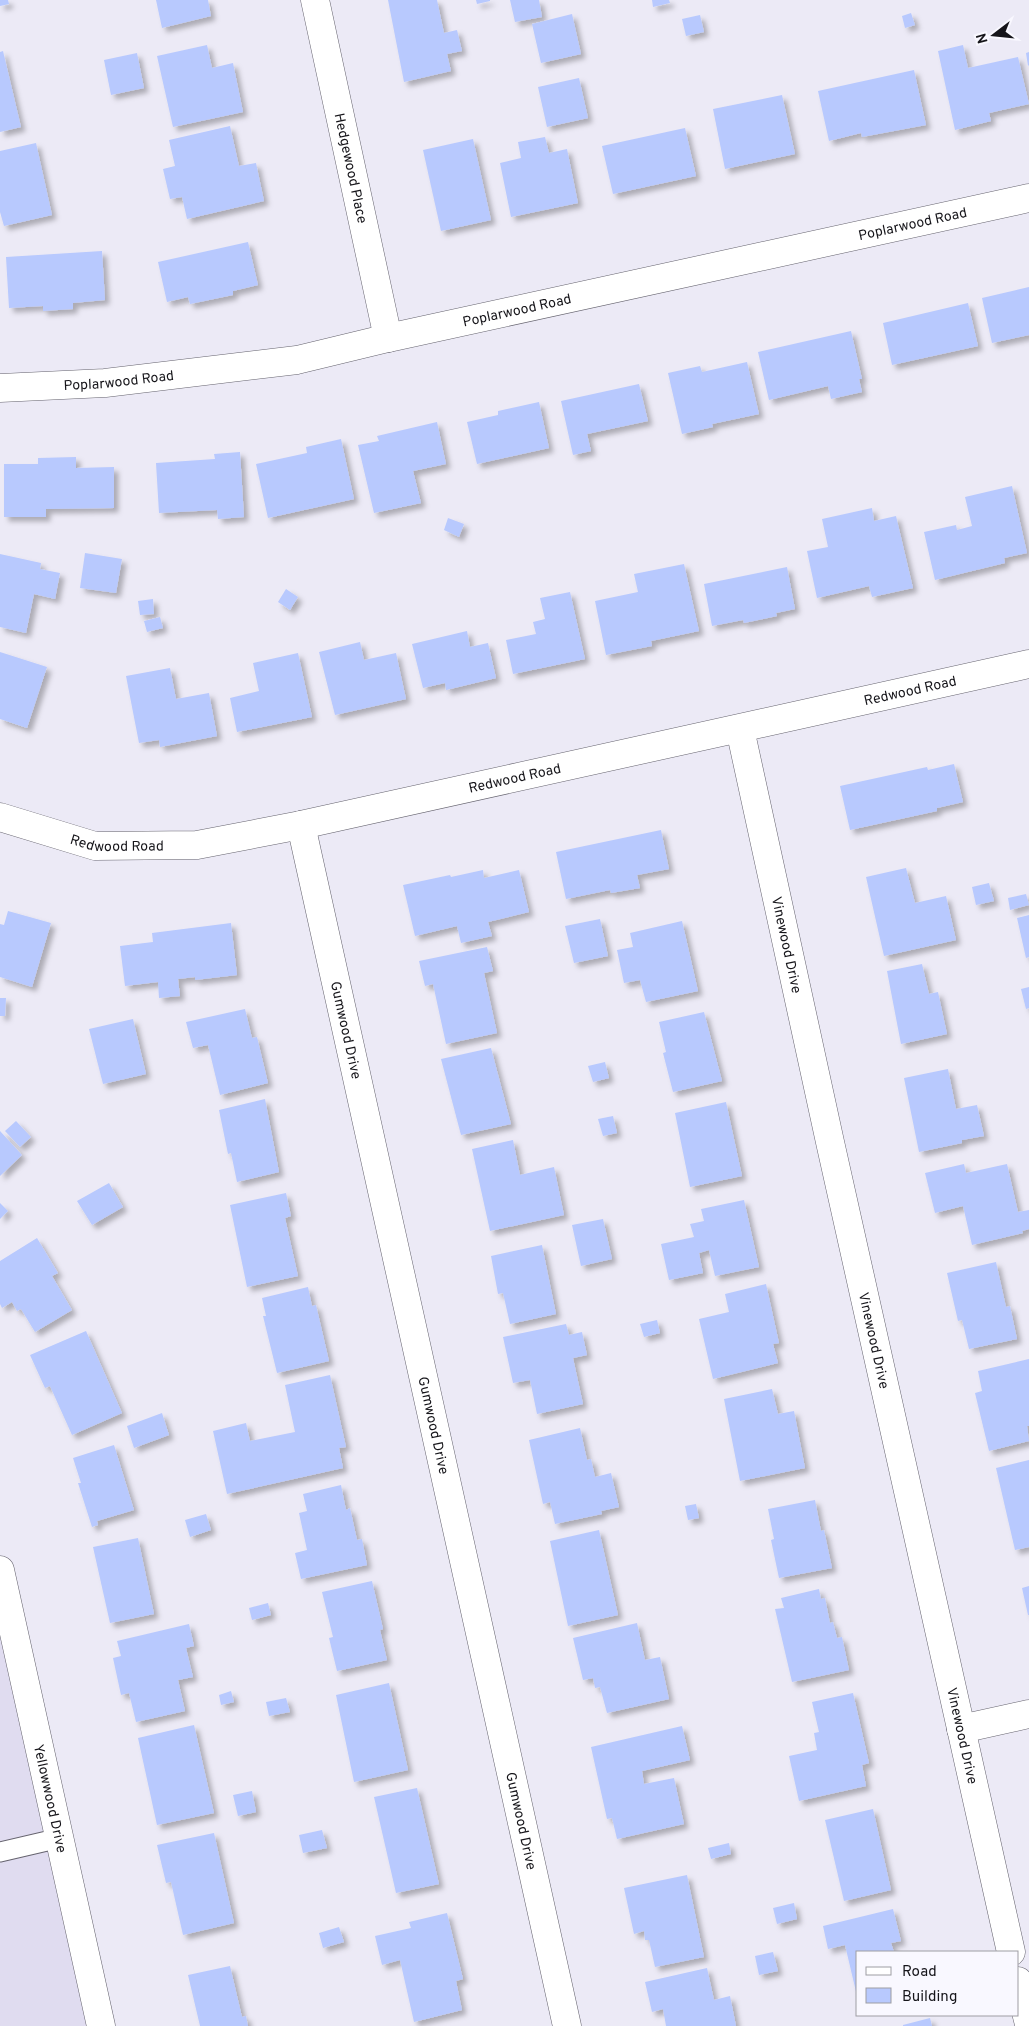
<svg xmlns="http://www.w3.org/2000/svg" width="1029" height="2026" font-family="Overpass,sans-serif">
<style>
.built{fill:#e0dcf0}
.building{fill:#b8c9fe;filter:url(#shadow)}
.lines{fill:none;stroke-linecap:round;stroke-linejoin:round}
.service-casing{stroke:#65636e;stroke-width:21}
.minor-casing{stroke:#65636e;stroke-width:29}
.service{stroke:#fff;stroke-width:19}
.minor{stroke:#fff;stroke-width:28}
.labels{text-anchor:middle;stroke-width:5;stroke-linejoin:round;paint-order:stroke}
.street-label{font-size:14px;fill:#16151a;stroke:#f9f8ff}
</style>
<defs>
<filter id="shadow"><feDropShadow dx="4.5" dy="4.5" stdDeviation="2.5" flood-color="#0004"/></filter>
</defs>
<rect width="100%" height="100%" fill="#eceaf6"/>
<!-- built -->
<polygon class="built" points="0,1565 104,2026 0,2026"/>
<!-- building -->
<g class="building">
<polygon points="0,0 8,0 9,4 0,6"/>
<polygon points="156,0 208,0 211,16 162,28"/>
<polygon points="388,0 437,0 444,33 457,30 462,51 447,54 451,71 404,82"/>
<polygon points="476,0 490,0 490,1 477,4"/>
<polygon points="510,0 539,0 542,17 515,22"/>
<polygon points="652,0 669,0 670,3 653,7"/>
<polygon points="911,13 915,25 905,28 902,16"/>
<polygon points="572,14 581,54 541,63 532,24"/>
<polygon points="700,15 704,32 686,36 682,19"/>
<polygon points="207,45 212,68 233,63 243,112 173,127 157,56"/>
<polygon points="963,45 968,68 1018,57 1029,104 989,113 991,121 955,130 938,51"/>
<polygon points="3,51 21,127 0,132 0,52"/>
<polygon points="1029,52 1029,65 1028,66 1026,53"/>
<polygon points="137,53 144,88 111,95 104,60"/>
<polygon points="914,70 926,125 862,137 861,133 829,141 818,91"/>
<polygon points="579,78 588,118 547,127 538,87"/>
<polygon points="782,95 795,154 725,169 713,109"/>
<polygon points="230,126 239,166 256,163 264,201 187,219 182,197 170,199 163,169 175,166 169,140"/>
<polygon points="685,128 696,176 613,194 602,146"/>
<polygon points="545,137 549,153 567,149 578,203 511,217 500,163 521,158 518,142"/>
<polygon points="473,139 491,220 441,231 423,150"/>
<polygon points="36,143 52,215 4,226 0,212 0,151"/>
<polygon points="248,242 258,285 233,291 233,295 190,304 188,297 167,302 158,262"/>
<polygon points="102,251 105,300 73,303 73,309 43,311 43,306 9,308 6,257"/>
<polygon points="1029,287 1029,335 992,343 982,298"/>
<polygon points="968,303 978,346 892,365 883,323"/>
<polygon points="851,331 862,379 859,379 862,392 831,399 828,386 769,400 758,352"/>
<polygon points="747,362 759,414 712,424 713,427 682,434 668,373 700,366 702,372"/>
<polygon points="639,384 648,421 587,434 591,451 573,455 561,401"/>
<polygon points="539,402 549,448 477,464 467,422 498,415 498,411"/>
<polygon points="437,422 446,464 413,471 421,503 374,513 358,445 379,441 377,436"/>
<polygon points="341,439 354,499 268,518 256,464 307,453 306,447"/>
<polygon points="240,452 244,517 218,519 217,510 159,513 156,463 215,459 214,454"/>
<polygon points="76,457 76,468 114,467 114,508 46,509 46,517 4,517 4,464 38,464 38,458"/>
<polygon points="1012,486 1027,553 1004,558 1005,563 935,580 924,532 956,525 957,530 972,526 965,497"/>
<polygon points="872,508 874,521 896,516 913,588 872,597 869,586 817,598 807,551 828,547 822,519"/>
<polygon points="448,518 464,524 459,537 444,530"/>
<polygon points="85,553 122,559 116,593 80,588"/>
<polygon points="0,554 41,563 40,569 60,573 55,599 34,594 26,633 0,627"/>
<polygon points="684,564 699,631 651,641 652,646 606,655 595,601 638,592 634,574"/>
<polygon points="787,567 795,609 776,613 777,616 744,623 743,620 712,626 704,584"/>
<polygon points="286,589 298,597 290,610 278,602"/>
<polygon points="570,592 585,659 513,674 506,640 536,634 533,622 545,619 540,598"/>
<polygon points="153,599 154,614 140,615 138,601"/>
<polygon points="160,617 163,628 147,632 144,621"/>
<polygon points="467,631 470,647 488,643 496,678 446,690 445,683 423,688 412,644"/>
<polygon points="360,642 364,660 396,653 406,699 335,715 319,652"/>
<polygon points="0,652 47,667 27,728 0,719"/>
<polygon points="298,653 312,717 237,732 230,698 259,691 253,663"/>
<polygon points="170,668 176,699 209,693 217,736 160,747 159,740 139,743 126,676"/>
<polygon points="954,764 963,802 937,808 937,811 850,830 840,786 927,767 928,770"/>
<polygon points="661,830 669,869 637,875 640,888 611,893 610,890 566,899 556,852"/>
<polygon points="906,868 915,903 946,896 956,940 884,956 866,877"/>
<polygon points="483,870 484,878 519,870 529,912 488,922 492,936 461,943 457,926 415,936 403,885 450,875 451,877"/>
<polygon points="989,883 994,901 976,905 972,887"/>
<polygon points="1026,894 1029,905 1010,910 1008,898"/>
<polygon points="8,911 51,923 32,987 0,977 0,924 4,925"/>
<polygon points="1029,915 1029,957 1026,958 1017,918"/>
<polygon points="600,919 608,956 574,963 565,926"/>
<polygon points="682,921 698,991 646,1002 640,980 624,983 617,950 633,947 630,933"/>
<polygon points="231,923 237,975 195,980 195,977 178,979 180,996 159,998 158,982 125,986 120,946 153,942 152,933"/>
<polygon points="487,947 493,971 484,973 497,1033 446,1044 433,984 425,986 419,961"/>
<polygon points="922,964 929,994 938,992 947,1034 901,1044 887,971"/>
<polygon points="1029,987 1029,1008 1026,1009 1021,989"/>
<polygon points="0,998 6,998 5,1016 0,1016"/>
<polygon points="245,1009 252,1038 257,1037 268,1083 220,1095 208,1045 193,1048 186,1022"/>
<polygon points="704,1012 722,1081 673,1092 663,1053 666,1052 659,1022"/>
<polygon points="133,1019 146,1074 103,1084 89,1029"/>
<polygon points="491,1048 511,1124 461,1135 441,1059"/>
<polygon points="605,1062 609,1078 593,1082 588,1066"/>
<polygon points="948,1069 956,1109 977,1105 984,1136 962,1140 962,1143 919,1152 904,1078"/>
<polygon points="265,1099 279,1172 237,1182 231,1153 228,1154 219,1110"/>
<polygon points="726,1102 742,1176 690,1187 675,1113"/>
<polygon points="613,1116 617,1133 603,1136 598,1119"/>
<polygon points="16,1121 31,1137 20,1147 5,1131"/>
<polygon points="0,1131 22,1155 0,1176"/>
<polygon points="513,1140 520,1175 554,1167 564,1215 490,1231 472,1149"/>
<polygon points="964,1164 966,1173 1007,1164 1018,1212 1029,1210 1029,1229 1022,1231 1023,1233 972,1245 963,1206 935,1213 925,1173"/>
<polygon points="109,1183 123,1207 92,1225 77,1201"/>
<polygon points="286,1193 291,1216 285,1218 298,1276 247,1287 230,1205"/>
<polygon points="744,1200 759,1267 715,1276 709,1250 699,1253 703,1273 669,1280 661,1244 694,1237 690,1224 704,1221 701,1209"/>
<polygon points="0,1203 8,1211 0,1219"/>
<polygon points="603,1219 612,1259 581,1266 572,1225"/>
<polygon points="37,1238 58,1273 52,1276 72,1310 35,1332 21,1309 17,1311 12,1302 2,1308 0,1304 0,1261"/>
<polygon points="542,1245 556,1314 510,1324 503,1293 498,1294 491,1256"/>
<polygon points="996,1262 1006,1307 1010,1306 1017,1339 969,1349 962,1320 958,1321 947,1273"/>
<polygon points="766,1284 779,1343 773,1344 778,1363 713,1379 699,1319 729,1312 725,1294"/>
<polygon points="308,1287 312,1306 316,1305 329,1361 277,1373 263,1316 266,1316 262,1298"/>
<polygon points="657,1320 660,1333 644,1337 640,1324"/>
<polygon points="566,1324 569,1335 582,1332 587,1355 573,1358 583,1404 537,1414 530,1380 513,1383 503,1337"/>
<polygon points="86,1331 122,1413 72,1435 50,1386 45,1388 30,1355"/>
<polygon points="1029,1359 1029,1426 1027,1426 1029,1441 989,1451 975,1393 982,1391 978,1371"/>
<polygon points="330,1375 346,1447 339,1448 343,1468 227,1494 213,1431 246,1423 250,1441 295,1432 285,1385"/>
<polygon points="772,1389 778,1414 794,1411 805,1468 740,1481 724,1399"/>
<polygon points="162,1413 169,1435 134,1448 127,1426"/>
<polygon points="580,1428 587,1460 591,1459 595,1477 611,1473 619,1507 601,1511 602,1514 555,1524 550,1502 543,1504 529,1440"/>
<polygon points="114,1445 134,1510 97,1521 98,1525 92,1527 78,1483 81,1483 73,1458"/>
<polygon points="1029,1460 1029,1547 1015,1550 996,1468"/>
<polygon points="341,1485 346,1510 350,1508 357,1540 362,1539 367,1565 301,1579 295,1553 307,1550 299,1513 307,1511 303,1494"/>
<polygon points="815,1500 821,1531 824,1530 832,1568 779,1578 771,1540 774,1539 768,1509"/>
<polygon points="696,1504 699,1518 688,1520 685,1506"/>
<polygon points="206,1514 211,1530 190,1537 185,1520"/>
<polygon points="599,1530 618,1615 568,1626 550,1541"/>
<polygon points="138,1538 154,1614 110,1623 93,1547"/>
<polygon points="372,1581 383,1629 380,1630 387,1660 337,1671 329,1638 333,1637 322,1592"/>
<polygon points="1029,1586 1029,1615 1028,1615 1022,1588"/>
<polygon points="819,1589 821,1599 825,1598 830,1623 833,1622 837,1638 842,1637 849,1670 792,1682 775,1609 784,1608 781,1598"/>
<polygon points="268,1603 271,1615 252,1620 249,1608"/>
<polygon points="637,1623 645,1660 660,1657 669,1699 607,1713 600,1687 595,1688 593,1678 583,1680 573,1638"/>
<polygon points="189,1624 194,1646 186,1648 193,1677 178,1680 185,1711 136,1722 129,1693 121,1695 113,1658 121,1656 117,1641"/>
<polygon points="389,1683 408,1770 354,1782 336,1695"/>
<polygon points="231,1691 234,1702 221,1705 219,1695"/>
<polygon points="853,1693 869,1763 862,1765 866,1786 799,1801 789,1756 817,1750 814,1733 819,1732 812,1702"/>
<polygon points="286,1698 290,1712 269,1716 266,1702"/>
<polygon points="194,1725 214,1813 157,1825 138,1738"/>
<polygon points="682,1726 690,1760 642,1771 644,1784 674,1778 684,1824 617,1839 612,1818 607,1819 591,1747"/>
<polygon points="417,1788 439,1884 396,1893 374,1797"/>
<polygon points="252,1791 256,1812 238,1816 233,1795"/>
<polygon points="873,1809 891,1890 844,1901 825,1820"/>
<polygon points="322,1830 327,1848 303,1853 299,1835"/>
<polygon points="214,1833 234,1923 183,1935 171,1882 166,1883 157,1845"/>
<polygon points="729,1843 731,1854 711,1859 708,1848"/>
<polygon points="687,1875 704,1957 655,1967 649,1940 645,1940 644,1931 634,1934 624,1888"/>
<polygon points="794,1903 797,1919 777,1924 773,1908"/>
<polygon points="893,1909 901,1941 891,1943 894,1952 858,1952 857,1996 845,1945 828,1949 823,1926"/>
<polygon points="447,1913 463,1979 456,1981 462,2010 414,2022 400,1960 382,1965 375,1936 411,1928 409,1922"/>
<polygon points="339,1927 344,1942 323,1948 319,1933"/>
<polygon points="773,1952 778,1971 759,1975 755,1956"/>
<polygon points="230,1966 242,2017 246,2016 248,2026 200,2026 188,1975"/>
<polygon points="707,1968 714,2000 730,1996 736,2026 666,2026 663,2009 652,2012 645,1982"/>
<polygon points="930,2018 932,2026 903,2026 903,2025"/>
</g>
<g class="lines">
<defs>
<polyline id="service" points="0,1852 60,1838"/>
<g id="minor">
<path id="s1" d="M315,0L388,338"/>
<path id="s2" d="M0,388L105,383L297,360L388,338L1029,198"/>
<path id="s3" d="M740,729L830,1142L1011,1952"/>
<path id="s4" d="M0,817L95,846L197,845L301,825L1029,664"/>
<path id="s5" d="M301,825L567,2026"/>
<path id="s6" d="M0,1570L101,2026"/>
<polyline points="961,1729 1029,1714"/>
<polyline points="1018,1981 1029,2024"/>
</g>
</defs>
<!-- service casing -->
<use href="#service" class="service-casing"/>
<!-- minor casing -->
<use href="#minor" class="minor-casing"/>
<!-- service -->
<use href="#service" class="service"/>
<!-- minor -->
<use href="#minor" class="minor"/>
</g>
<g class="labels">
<!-- street labels -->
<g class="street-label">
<text dy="5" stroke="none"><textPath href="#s1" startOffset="172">Hedgewood Place</textPath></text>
<text dy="5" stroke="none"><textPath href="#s2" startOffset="929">Poplarwood Road</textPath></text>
<text dy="5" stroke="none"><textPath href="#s2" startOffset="524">Poplarwood Road</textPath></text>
<text dy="5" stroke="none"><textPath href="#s2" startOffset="119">Poplarwood Road</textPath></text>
<text dy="5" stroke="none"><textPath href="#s4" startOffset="931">Redwood Road</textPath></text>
<text dy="5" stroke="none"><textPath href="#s4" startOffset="526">Redwood Road</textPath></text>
<text dy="5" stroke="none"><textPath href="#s4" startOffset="121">Redwood Road</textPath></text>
<text dy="5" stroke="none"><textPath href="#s3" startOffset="221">Vinewood Drive</textPath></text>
<text dy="5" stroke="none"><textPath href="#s5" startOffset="210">Gumwood Drive</textPath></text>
<text dy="5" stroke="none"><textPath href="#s3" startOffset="626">Vinewood Drive</textPath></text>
<text dy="5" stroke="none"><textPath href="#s5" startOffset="615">Gumwood Drive</textPath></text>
<text dy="5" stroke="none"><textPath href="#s3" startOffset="1031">Vinewood Drive</textPath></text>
<text dy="5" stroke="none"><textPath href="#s6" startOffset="234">Yellowwood Drive</textPath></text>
<text dy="5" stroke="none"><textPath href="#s5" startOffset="1020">Gumwood Drive</textPath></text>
</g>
</g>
<!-- legend -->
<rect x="856" y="1951" width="162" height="65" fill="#f9f8ff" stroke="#9e9da3"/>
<rect x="866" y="1967" width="25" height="8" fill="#ffffff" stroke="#9e9da3"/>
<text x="902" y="1976" font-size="15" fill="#16151a">Road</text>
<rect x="866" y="1988" width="25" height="15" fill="#b8c9fe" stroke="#9e9da3"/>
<text x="902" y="2001" font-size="15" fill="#16151a">Building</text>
<!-- north arrow -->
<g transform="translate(994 35) rotate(254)" stroke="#f9f8ff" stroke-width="4" paint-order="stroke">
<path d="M0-4L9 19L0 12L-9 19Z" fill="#16151a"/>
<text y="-8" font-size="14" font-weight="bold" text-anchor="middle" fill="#16151a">N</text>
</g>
</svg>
